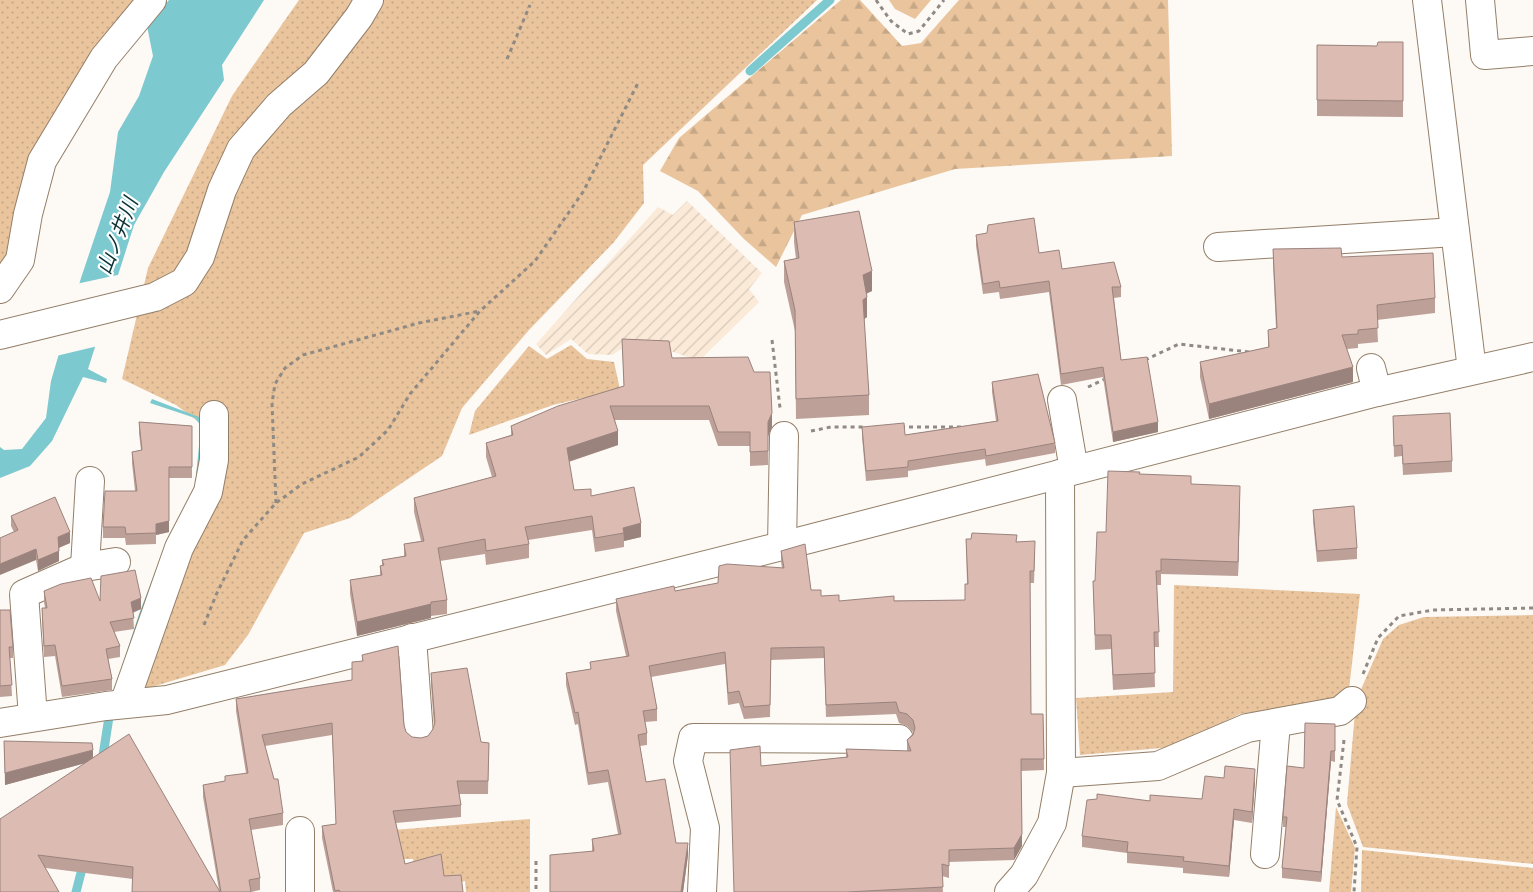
<svg xmlns="http://www.w3.org/2000/svg" width="1533" height="892" font-family="Figtree,'Noto Sans JP',sans-serif">
<style>
.industrial{fill:url(#industrial-furrows)}
.green{fill:url(#green-dots)}
.forest{fill:url(#forest-firs)}
.water{fill:#7cc9cf}
.pier{fill:#fdf9f4}
.lines{fill:none;stroke-linecap:round;stroke-linejoin:round}
.stream{stroke:#7cc9cf;stroke-width:9}
.minor-casing{stroke:#937f69;stroke-width:30}
.path{stroke:#8f8a83;stroke-width:3;stroke-dasharray:4 4;stroke-linecap:butt}
.minor{stroke:#fff;stroke-width:28}
.wall{fill:#bda199}
.shaded-wall{fill:#9a837d}
.building{fill:#dcbbb2;stroke:#9a837d}
.labels{text-anchor:middle;stroke-width:4.5;stroke-linejoin:round;paint-order:stroke}
.water-label{font-size:20px;font-style:italic;fill:#0a3134;stroke:#fff}
</style>
<defs>
<pattern id="industrial-furrows" width="10" height="10" patternUnits="userSpaceOnUse" patternTransform="scale(1.25)"><rect width="10" height="10" fill="#fbead8"/><path d="M-1 1l2-2M0 10L10 0M9 11l2-2" fill="none" stroke="#d7c8b8"/></pattern>
<pattern id="green-dots" width="8" height="8" patternUnits="userSpaceOnUse" patternTransform="scale(1.25)"><rect width="8" height="8" fill="#e9c49d"/><path d="M2 2h.1M6 6h.1" fill="none" stroke="#c7a886" stroke-width="1.8" stroke-linecap="round"/></pattern>
<pattern id="forest-firs" width="22" height="20" patternUnits="userSpaceOnUse" patternTransform="scale(1.25)"><rect width="22" height="20" fill="#e9c49d"/><path d="M5 1l3.5 6h-7zM16 11l3.5 6h-7z" fill="#c7a886"/></pattern>
</defs>
<rect width="100%" height="100%" fill="#fdf9f4"/>
<!-- industrial -->
<polygon class="industrial" points="687,201 762,273 749,289 759,302 699,361 637,339 612,355 588,354 571,339 546,355 536,344 658,207 673,215"/>
<!-- green -->
<g class="green">
<polygon points="0,0 140,0 88,63 9,256 0,273"/>
<polygon points="299,0 817,0 643,165 644,203 614,242 529,330 462,408 442,456 350,518 304,533 248,635 225,665 128,694 212,488 196,474 204,426 176,405 122,379 148,268 232,96"/>
<polygon points="571,345 587,359 614,362 624,408 583,398 553,405 469,435 475,411 529,346 547,359"/>
<polygon points="1174,585 1360,594 1348,698 1240,714 1173,747 1080,755 1076,698 1173,692"/>
<polygon points="1533,615 1533,864 1363,847 1347,804 1356,701 1383,639 1399,625 1424,617"/>
<polygon points="1336,807 1355,848 1351,892 1329,892"/>
<polygon points="530,819 530,892 466,892 465,881 419,892 413,859 347,859 344,834"/>
<polygon points="1362,850 1533,868 1533,892 1361,892"/>
</g>
<!-- forest -->
<g class="forest">
<polygon points="841,0 860,0 902,46 921,43 959,0 1168,0 1172,156 955,169 802,215 776,267 744,239 698,191 660,171 679,138"/>
<polygon points="889,0 931,0 915,19 895,9"/>
</g>
<!-- water -->
<g class="water">
<polygon points="169,0 264,0 222,65 224,80 164,172 134,225 88,369 107,379 106,383 83,377 52,441 30,466 0,478 0,447 4,450 22,449 46,418 51,381 81,278 110,192 118,132 139,96 153,56 147,26"/>
<polygon points="152,399 199,417 207,425 199,489 114,691 139,614 162,554 195,486 201,426 195,418 150,403"/>
</g>
<!-- pier -->
<polygon class="pier" points="122,274 98,346 56,356 76,284"/>
<g class="lines">
<!-- stream -->
<g class="stream">
<polyline points="750,71 830,0"/>
<polyline points="102,762 109,717"/>
<polyline points="76,892 84,861"/>
</g>
<defs>
<g id="minor">
<polyline points="1427,0 1472,370"/>
<polyline points="1480,0 1485,55 1533,51"/>
<polyline points="1218,247 1455,232"/>
<polyline points="0,289 20,260 28,214 42,161 104,58 152,0"/>
<polyline points="0,335 155,297 184,282 200,257 222,190 241,149 279,105 316,73 359,17 369,0"/>
<polyline points="1371,368 1377,392"/>
<polyline points="1062,400 1074,470"/>
<polyline points="782,546 784,436"/>
<polyline points="85,567 90,481"/>
<polyline points="412,638 419,735"/>
<polyline points="124,704 179,548 208,492 214,460 214,415"/>
<polyline points="33,717 24,594 85,567 116,562"/>
<polyline points="0,723 106,706 167,700 782,546 1377,392 1533,357"/>
<polyline points="1061,773 1158,766 1247,728 1340,711 1352,701"/>
<polyline points="300,831 300,892"/>
<polyline points="1265,854 1276,723"/>
<polyline points="702,892 705,828 688,761 693,738 899,739"/>
<polyline points="1009,892 1024,875 1052,823 1061,773 1060,474"/>
</g>
</defs>
<!-- minor casing -->
<use href="#minor" class="minor-casing"/>
<!-- path -->
<g class="path">
<polyline points="876,0 891,21 908,34 919,31 944,0"/>
<polyline points="507,59 530,5"/>
<polyline points="772,340 780,408"/>
<polyline points="1145,360 1179,344 1249,352"/>
<polyline points="1088,387 1105,379"/>
<polyline points="901,427 965,427"/>
<polyline points="811,431 831,427 865,427"/>
<polyline points="276,503 272,403 275,384 285,368 303,355 419,323 480,311"/>
<polyline points="204,625 216,595 243,540 276,503 302,484 359,457 388,430 410,394 480,311 535,261 583,192 638,83"/>
<polyline points="1363,674 1378,638 1399,616 1433,610 1533,608"/>
<polyline points="1344,740 1337,800 1357,847 1354,892"/>
<polyline points="536,861 536,892"/>
</g>
<!-- minor -->
<use href="#minor" class="minor"/>
</g>
<!-- wall -->
<g class="wall">
<polygon points="1403,42 1403,117 1317,116 1317,45 1377,46"/>
<polygon points="794,222 872,291 866,294 867,317 864,319 869,395 869,415 796,419 795,331 784,282 784,261 796,259 794,242"/>
<polygon points="976,235 1039,253 1062,269 1121,287 1121,297 1114,298 1121,360 1158,432 1113,442 1103,377 1061,385 1049,292 1000,299 999,292 983,294 976,246"/>
<polygon points="1273,249 1342,257 1435,298 1435,313 1377,320 1378,342 1358,344 1358,348 1347,349 1353,382 1209,419 1200,377 1200,362 1268,347 1268,330 1276,328 1273,264"/>
<polygon points="622,339 672,358 772,427 768,436 768,465 750,466 750,446 718,446 709,420 615,420 618,445 569,462 574,490 591,496 641,537 624,541 624,547 595,552 592,530 528,540 529,544 529,558 486,565 485,554 440,561 447,600 447,614 431,616 431,618 357,636 350,594 350,580 380,575 380,566 382,565 382,560 404,556 404,544 421,541 414,512 414,498 492,477 486,457 486,443 511,435 511,426 624,386"/>
<polygon points="992,382 1055,443 1055,453 986,466 985,459 908,471 908,477 866,481 862,437 862,427 905,435 996,421 992,392"/>
<polygon points="1393,416 1452,461 1452,472 1403,475 1402,456 1394,457"/>
<polygon points="139,422 192,426 192,478 169,478 169,532 156,535 156,544 126,545 125,538 103,538 103,527 135,491 132,463 132,452 141,450 139,433"/>
<polygon points="1140,474 1191,484 1240,500 1238,576 1161,574 1161,585 1157,585 1159,647 1154,647 1155,687 1113,690 1111,649 1095,650 1093,581 1095,581 1106,532"/>
<polygon points="1313,510 1357,548 1357,559 1317,562 1313,521"/>
<polygon points="11,516 70,543 59,548 59,561 38,571 36,560 14,532 11,526"/>
<polygon points="966,539 1017,542 1035,553 1034,583 1030,583 1031,714 1043,714 1044,770 1021,771 1022,846 1014,860 949,862 949,878 942,876 943,892 734,892 761,766 846,757 846,749 907,751 907,740 913,733 913,732 907,726 899,723 896,714 826,717 824,658 771,660 770,717 744,719 739,703 728,705 725,664 651,677 657,709 657,721 645,722 647,733 647,745 640,746 646,782 676,843 688,855 683,892 550,892 592,851 592,839 618,834 608,782 588,785 578,724 575,725 566,685 566,673 590,669 626,656 616,611 616,599 675,591 718,583 782,568 781,562 781,551 811,590 821,596 839,601 965,600 967,584"/>
<polygon points="44,591 100,601 141,609 133,613 134,629 114,632 120,646 120,657 108,659 112,679 112,690 62,697 55,656 44,657 42,619 42,608 45,608 44,602"/>
<polygon points="0,610 13,647 13,658 10,658 12,696 0,697"/>
<polygon points="362,655 404,725 406,732 412,737 421,738 428,736 433,729 434,726 431,685 431,673 481,742 489,743 488,794 459,794 461,805 461,817 396,823 405,864 444,876 463,892 333,892 322,838 322,826 336,824 332,735 265,746 283,813 283,825 251,830 260,878 260,890 251,892 132,892 133,879 46,868 0,892 85,763 5,785 4,741 93,758 219,890 203,797 203,785 225,781 246,773 236,711 236,699 352,680 362,661"/>
<polygon points="1335,724 1335,762 1331,761 1321,882 1282,878 1282,868 1286,827 1283,827 1283,817 1304,768"/>
<polygon points="1224,778 1255,781 1252,823 1234,820 1229,877 1183,873 1183,868 1127,863 1127,853 1082,847 1082,836 1150,801 1202,799"/>
</g>
<!-- shaded-wall -->
<g class="shaded-wall">
<polygon points="872,271 872,291 863,295 863,275"/>
<polygon points="867,297 867,317 863,320 863,300"/>
<polygon points="1353,367 1353,382 1209,419 1209,404"/>
<polygon points="772,413 772,427 768,436 768,465 768,422"/>
<polygon points="1158,422 1158,432 1113,442 1113,432"/>
<polygon points="618,431 618,445 567,462 567,448"/>
<polygon points="169,478 169,532 156,535 156,544 156,524"/>
<polygon points="1240,486 1240,500 1238,576 1238,562"/>
<polygon points="641,523 641,537 624,541 623,528"/>
<polygon points="70,532 70,543 58,548 58,537"/>
<polygon points="36,549 36,560 0,575 0,564"/>
<polygon points="59,551 59,561 38,571 38,560"/>
<polygon points="141,598 141,609 131,613 131,602"/>
<polygon points="431,602 431,618 357,636 357,622"/>
<polygon points="93,750 93,761 5,785 5,773"/>
<polygon points="1331,751 1331,761 1321,882 1321,872"/>
<polygon points="1255,769 1255,781 1252,823 1252,812"/>
<polygon points="1234,809 1234,820 1229,877 1229,866"/>
<polygon points="1022,834 1022,846 1014,860 1014,848"/>
<polygon points="688,843 688,855 683,892 681,892"/>
</g>
<!-- building -->
<g class="building">
<polygon points="1378,42 1403,42 1403,101 1317,100 1317,45 1377,46"/>
<polygon points="859,211 872,271 863,275 867,297 863,300 869,395 796,399 795,310 784,261 799,258 794,222"/>
<polygon points="1034,218 1039,253 1059,250 1062,269 1114,262 1121,287 1112,287 1121,360 1147,357 1158,422 1113,432 1103,367 1061,374 1049,281 1000,288 999,281 983,284 976,235 987,233 988,225"/>
<polygon points="1341,248 1342,257 1433,253 1435,298 1377,305 1378,328 1358,330 1358,334 1342,335 1353,367 1209,404 1200,362 1269,347 1268,330 1277,328 1273,249"/>
<polygon points="622,339 669,341 672,358 748,357 754,372 770,372 772,413 768,422 768,451 750,452 750,432 718,432 709,406 610,406 618,431 567,448 574,490 591,489 591,496 634,487 641,523 623,528 624,533 595,538 592,516 525,527 529,544 486,551 485,539 438,548 447,600 431,602 431,604 357,622 350,580 382,575 380,566 384,565 382,560 406,556 404,544 424,541 414,498 496,476 486,443 513,435 511,426 558,406 624,386"/>
<polygon points="1038,374 1055,443 986,456 985,449 908,461 908,467 866,471 862,427 904,423 905,435 998,421 992,382"/>
<polygon points="1450,413 1452,461 1403,464 1402,445 1394,446 1393,416"/>
<polygon points="139,422 192,426 192,467 169,467 169,521 156,524 156,533 126,534 125,527 103,527 105,491 137,491 132,452 142,450"/>
<polygon points="1108,471 1140,472 1139,474 1191,476 1191,484 1240,486 1238,562 1161,559 1161,571 1156,571 1159,632 1154,632 1155,673 1113,675 1111,635 1095,635 1093,581 1095,581 1097,532 1106,532"/>
<polygon points="55,497 70,532 58,537 59,551 38,560 36,549 0,564 0,538 18,530 11,516"/>
<polygon points="1354,506 1357,548 1317,551 1313,510"/>
<polygon points="972,533 1017,535 1016,542 1035,541 1034,571 1030,571 1031,714 1043,714 1044,759 1021,759 1022,834 1014,848 949,850 949,866 942,864 943,887 847,892 734,892 730,750 760,746 761,766 848,757 846,749 911,751 907,740 913,735 915,728 913,720 907,714 899,712 896,702 826,705 824,647 771,648 770,705 744,707 739,691 728,693 725,652 649,666 657,709 643,711 647,733 638,735 646,782 665,779 676,843 688,843 681,892 550,892 550,855 594,851 592,839 621,834 608,770 588,773 578,712 575,713 566,673 591,669 590,662 629,656 616,599 674,586 675,591 718,583 719,566 727,564 784,568 781,551 805,544 811,590 821,590 821,596 839,595 839,601 894,596 894,601 965,600 965,584 968,584 966,539 971,539"/>
<polygon points="135,570 141,598 131,602 134,618 110,622 120,646 106,649 112,679 62,686 55,645 44,646 42,608 47,608 44,591 61,584 91,578 100,601 101,576"/>
<polygon points="0,610 10,610 13,647 9,647 12,685 0,686"/>
<polygon points="398,646 404,725 406,732 412,737 421,738 428,736 433,729 435,722 431,673 467,668 481,742 489,743 488,781 457,781 461,805 393,811 405,864 441,854 444,876 461,875 463,892 340,892 339,890 335,891 322,826 336,824 332,723 262,735 274,779 278,779 283,813 249,819 260,878 249,880 251,892 221,892 203,785 225,781 225,776 248,773 236,699 352,680 352,662 363,661 362,655"/>
<polygon points="1305,723 1335,724 1335,751 1331,751 1321,872 1282,868 1287,817 1283,817 1287,766 1304,768"/>
<polygon points="129,734 220,892 132,892 133,867 38,855 59,892 0,892 0,819"/>
<polygon points="4,741 92,743 93,750 5,773"/>
<polygon points="1225,766 1255,769 1252,812 1234,809 1229,866 1183,861 1184,857 1127,852 1128,842 1082,836 1087,800 1097,799 1097,794 1150,801 1150,795 1202,799 1205,776 1224,778"/>
</g>
<g class="labels">
<!-- water labels -->
<g class="water-label">
<text transform="translate(117 236) rotate(-69)" y="7">山ノ井川</text>
</g>
</g>
</svg>
